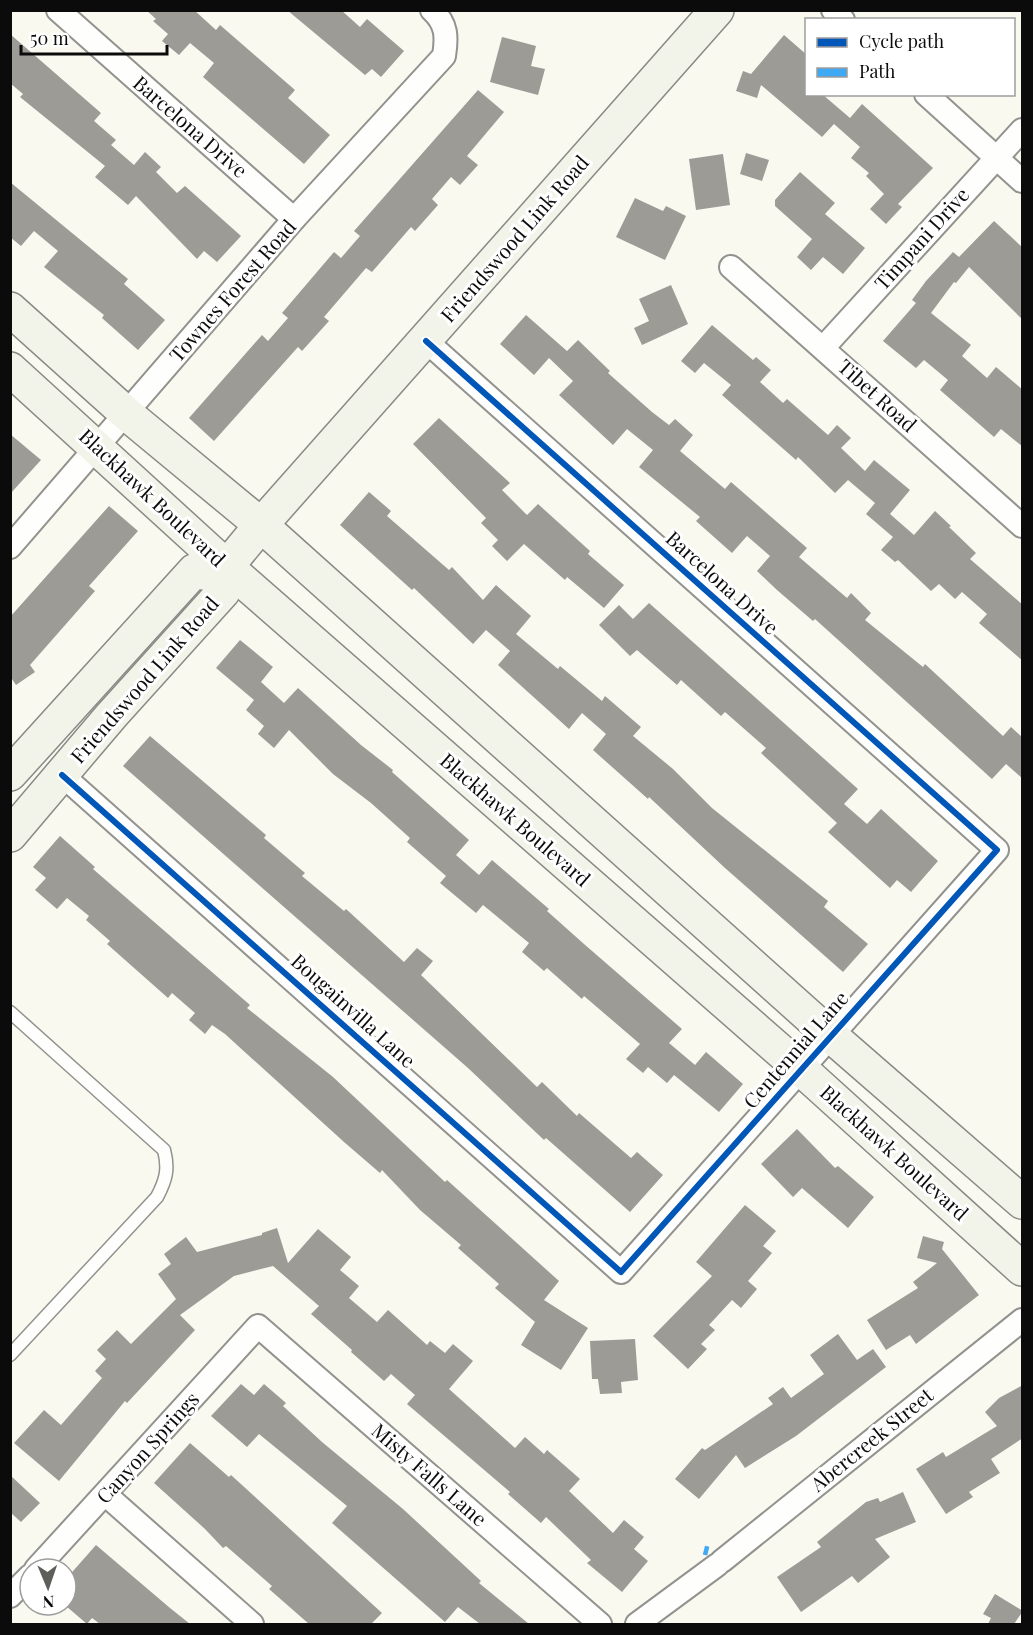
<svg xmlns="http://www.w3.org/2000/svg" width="1033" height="1635" font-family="'Playfair Display',serif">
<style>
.building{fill:#9c9b96}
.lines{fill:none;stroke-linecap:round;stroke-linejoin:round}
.lane-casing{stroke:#92928e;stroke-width:15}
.street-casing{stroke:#92928e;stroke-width:26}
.secondary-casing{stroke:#898985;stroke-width:36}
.lane{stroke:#fefefd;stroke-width:12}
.street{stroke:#fefefd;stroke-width:22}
.secondary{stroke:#f2f3e9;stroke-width:33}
.quiet{stroke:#3fa9f5;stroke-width:4.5;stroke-dasharray:9 4.5;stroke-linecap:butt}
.cycleway-casing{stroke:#fff;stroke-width:10}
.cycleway{stroke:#0057b8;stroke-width:6}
.labels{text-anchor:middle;stroke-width:6;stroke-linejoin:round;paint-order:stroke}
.street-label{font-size:20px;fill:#0b0b0b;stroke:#fff}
</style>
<rect width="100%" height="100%" fill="#f9f9f0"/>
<!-- building -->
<g class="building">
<polygon points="146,10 194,10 216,30 220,25 295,90 288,98 330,135 304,164 203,77 214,63 190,43 179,55 162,41 168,34 153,21 156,19"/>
<polygon points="287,10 341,10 360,27 367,19 404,51 381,77 372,69 365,75"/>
<polygon points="10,34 101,113 94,121 116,140 111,145 134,165 145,152 161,167 156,172 177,193 185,186 241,236 217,262 204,251 197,259 136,196 128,205 95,177 105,166 20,97 23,94 10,83"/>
<polygon points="784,35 807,55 807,94 822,94 850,118 862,104 933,168 898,204 902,207 886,224 870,209 884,194 866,176 869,173 851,158 860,147 834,124 822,137 761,85 757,98 736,91 743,71 751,74"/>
<polygon points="502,37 536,46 531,66 545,69 538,95 490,82"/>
<polygon points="478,90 504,112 467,156 478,165 460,185 451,177 432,199 438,205 415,231 411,227 372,272 366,268 324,317 329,321 302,351 298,347 214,441 189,418 262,335 268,341 288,318 282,313 334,252 341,258 360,236 354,231"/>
<polygon points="746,153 769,160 762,181 740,174"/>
<polygon points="723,154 730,205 696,210 689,159"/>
<polygon points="800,172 835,203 825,214 865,248 843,274 823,257 811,270 797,257 812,239 775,206 775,200"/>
<polygon points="10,182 128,279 124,284 165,320 138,350 102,318 104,315 44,267 58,251 34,231 21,246 10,237"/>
<polygon points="635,198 663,211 666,206 686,216 665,260 616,237"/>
<polygon points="994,221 1023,248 1023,320 969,267 956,283 954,282 931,313 971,345 962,356 987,378 996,367 1023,390 1023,447 1001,429 994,437 940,390 948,380 924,360 916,368 883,341 916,303 912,300 926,281 953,252 959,257"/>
<polygon points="671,285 688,324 642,345 634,328 649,321 639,299"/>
<polygon points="526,315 567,351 578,340 610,371 608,373 652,412 669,425 675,419 693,435 680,451 725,489 731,482 807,548 799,557 847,598 851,593 871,613 865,620 923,667 925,664 1003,736 1011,727 1023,738 1023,779 1006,764 992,779 815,619 813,621 777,590 757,571 770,556 747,536 732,553 696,521 700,517 639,467 653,450 627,429 613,445 559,395 573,381 549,358 534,375 500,344"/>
<polygon points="712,325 753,360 756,357 771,370 760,382 783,403 787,399 828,435 837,425 851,438 841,448 865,471 874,460 910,490 890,514 914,535 935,511 951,526 949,527 976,553 970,559 1023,605 1023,661 979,623 987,614 962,592 955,599 939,584 931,591 898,560 895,562 881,550 893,537 866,514 875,503 848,480 835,493 798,457 796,460 722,395 731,385 704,363 695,373 681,361"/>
<polygon points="439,418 510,483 502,490 527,515 538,504 590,551 588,554 624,585 604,608 567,577 565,580 524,544 507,561 492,546 498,540 481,523 486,518 413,444"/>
<polygon points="10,434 41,460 10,494"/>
<polygon points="369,492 391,511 387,516 449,570 452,567 483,600 496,585 531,616 516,634 558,669 560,666 602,701 605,696 641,727 633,736 673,769 712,808 828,901 824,907 868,944 843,972 725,868 649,797 648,799 593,750 606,734 582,713 569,729 498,665 510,651 486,630 473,644 414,588 412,590 340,525"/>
<polygon points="109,506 138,531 89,586 95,591 30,665 35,672 16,685 10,676 10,617"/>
<polygon points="649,603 858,789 844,804 867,824 881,809 938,861 911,892 897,880 890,888 828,832 837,823 761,753 766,748 725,712 721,716 681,680 677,685 637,650 630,656 599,625 619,605 633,619"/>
<polygon points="240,640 273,667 261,682 284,703 298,688 361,745 393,770 392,772 469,840 456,855 479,875 492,860 549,909 547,911 584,944 682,1029 669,1043 695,1065 706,1052 743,1084 719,1112 674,1075 667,1083 648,1067 643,1073 626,1059 640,1044 584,996 582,999 547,968 544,971 522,952 529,943 483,905 476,913 440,883 446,876 407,842 410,838 371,803 333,774 289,730 274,748 258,734 264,726 246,710 254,700 216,668"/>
<polygon points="150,736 266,835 264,838 305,873 302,876 344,911 346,909 404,962 417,948 433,961 421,975 537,1087 542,1082 577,1116 579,1113 631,1158 637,1152 663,1175 630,1212 546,1138 544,1140 468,1068 123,766"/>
<polygon points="60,836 95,867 93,869 250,1005 247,1008 333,1077 445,1182 447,1180 559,1281 544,1300 588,1328 561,1370 521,1345 535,1322 495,1288 499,1284 458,1248 461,1245 420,1210 382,1170 380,1173 344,1142 225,1034 212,1025 205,1034 189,1020 195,1013 172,993 168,998 107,944 110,941 86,920 89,916 67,898 57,909 35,890 46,878 33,867"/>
<polygon points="797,1129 835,1168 838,1166 874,1197 848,1228 802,1188 793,1197 761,1164"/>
<polygon points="745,1205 776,1231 763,1246 772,1253 748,1281 757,1289 741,1308 732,1300 709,1325 715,1330 701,1344 707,1349 688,1369 653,1336 712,1276 696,1262"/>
<polygon points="277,1228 288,1263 318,1229 351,1257 340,1270 359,1286 349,1298 377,1322 388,1310 427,1345 430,1341 445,1353 453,1344 473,1361 449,1389 515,1448 525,1437 544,1454 547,1450 580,1479 569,1491 613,1533 624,1520 644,1537 634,1549 648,1561 622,1592 587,1563 591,1560 546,1517 541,1523 508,1494 510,1492 407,1404 415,1395 391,1374 384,1381 351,1352 352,1350 311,1314 319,1306 273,1266 234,1276 180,1315 195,1330 127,1403 125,1401 59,1481 14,1443 44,1410 61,1425 102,1378 95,1371 106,1359 97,1350 117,1330 131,1344 176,1299 158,1274 171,1264 164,1254 186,1237 197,1252 262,1235 262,1233"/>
<polygon points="923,1236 944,1242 942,1249 979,1295 916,1344 910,1335 886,1350 867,1320 918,1288 913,1282 937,1263 917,1258"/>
<polygon points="838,1334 857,1360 873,1349 886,1367 796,1436 745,1468 736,1455 699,1499 675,1479 702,1448 705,1450 773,1404 768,1398 783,1387 791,1398 824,1374 810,1355"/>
<polygon points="635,1339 638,1380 621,1382 622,1393 600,1394 598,1379 592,1379 590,1341"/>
<polygon points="241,1384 254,1395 264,1384 286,1403 283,1406 322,1442 403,1509 481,1581 479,1583 529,1624 480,1624 458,1607 445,1622 332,1523 347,1506 259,1434 247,1447 211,1416"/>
<polygon points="1023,1385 1023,1438 991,1459 1000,1473 969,1492 973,1497 946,1514 916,1469 943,1452 946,1457 997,1426 985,1412 999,1398"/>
<polygon points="190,1443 229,1477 231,1475 382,1613 371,1624 309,1624 269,1589 272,1586 226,1546 223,1548 205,1529 154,1483"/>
<polygon points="10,1475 40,1503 21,1522 10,1512"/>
<polygon points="903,1492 916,1522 875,1539 890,1557 858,1583 852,1576 801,1612 777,1577 821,1547 817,1542 866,1502 878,1498 880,1502"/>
<polygon points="96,1545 170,1608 190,1624 100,1624 92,1618 87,1624 66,1606 66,1579"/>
<polygon points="995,1594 1023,1611 1014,1624 988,1624 991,1618 983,1614"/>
</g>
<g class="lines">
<defs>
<path id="lane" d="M10,1012L164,1150C169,1169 166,1180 157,1197L10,1355"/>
<g id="street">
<polyline points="58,10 294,219"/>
<polyline points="833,10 843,20"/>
<polyline points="926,94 1022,181"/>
<polyline points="731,267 1022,526"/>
<polyline points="823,348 1022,130"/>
<path d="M10,547L294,219L444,56C447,37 447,24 432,10"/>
<polyline points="62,775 621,1272 997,850 426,341"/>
<polyline points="106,1495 252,1624"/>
<polyline points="722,1561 1022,1320"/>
<polyline points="36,1569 258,1326 600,1624"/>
<polyline points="10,1596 30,1576"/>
<polyline points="637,1624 717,1565"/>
</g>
<g id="secondary">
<polyline points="10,309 128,415 261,525 830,1035 1022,1202"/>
<polyline points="10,369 227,567 802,1070 1022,1269"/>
<polyline points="10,774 194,571 219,576 261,525 717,10"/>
<polyline points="10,835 111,716 223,592 219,576 227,567"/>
</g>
</defs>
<!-- lane casing -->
<use href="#lane" class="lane-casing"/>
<!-- street casing -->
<use href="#street" class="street-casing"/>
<!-- secondary casing -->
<use href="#secondary" class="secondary-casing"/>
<!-- lane -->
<use href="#lane" class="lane"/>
<!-- street -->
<use href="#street" class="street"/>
<!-- secondary -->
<use href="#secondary" class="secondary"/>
<!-- quiet -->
<polyline class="quiet" points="705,1555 708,1543"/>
<defs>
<polyline id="cycleway" points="62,775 621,1272 997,850 426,341"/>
</defs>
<!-- cycleway casing -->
<use href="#cycleway" class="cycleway-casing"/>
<!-- cycleway -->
<use href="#cycleway" class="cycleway"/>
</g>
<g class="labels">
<!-- street labels -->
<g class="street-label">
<text transform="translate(190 127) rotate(41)" y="7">Barcelona Drive</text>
<text transform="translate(515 239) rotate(-49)" y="7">Friendswood Link Road</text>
<text transform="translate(922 239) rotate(-48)" y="7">Timpani Drive</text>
<text transform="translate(233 291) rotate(-49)" y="7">Townes Forest Road</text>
<text transform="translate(877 396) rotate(42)" y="7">Tibet Road</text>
<text transform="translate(152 498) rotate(43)" y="7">Blackhawk Boulevard</text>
<text transform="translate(722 583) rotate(42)" y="7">Barcelona Drive</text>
<text transform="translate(145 680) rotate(-49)" y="7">Friendswood Link Road</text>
<text transform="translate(515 820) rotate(41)" y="7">Blackhawk Boulevard</text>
<text transform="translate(353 1011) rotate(42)" y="7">Bougainvilla Lane</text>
<text transform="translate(796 1050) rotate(-49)" y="7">Centennial Lane</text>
<text transform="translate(894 1153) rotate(42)" y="7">Blackhawk Boulevard</text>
<text transform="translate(872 1440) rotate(-39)" y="7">Abercreek Street</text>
<text transform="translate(148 1448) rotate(-48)" y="7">Canyon Springs</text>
<text transform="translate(429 1475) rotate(41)" y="7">Misty Falls Lane</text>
</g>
</g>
<!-- border -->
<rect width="1033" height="1635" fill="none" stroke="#0b0b0b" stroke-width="24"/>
<!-- legend -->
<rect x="805" y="18" width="210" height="78" fill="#ffffff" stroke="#9d9d9d" stroke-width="1.5"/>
<rect x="817" y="38" width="30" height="9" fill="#0057b8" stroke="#9d9d9d" stroke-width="1.5"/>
<text x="859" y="48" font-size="18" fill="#0b0b0b">Cycle path</text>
<rect x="817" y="68" width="30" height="9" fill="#3fa9f5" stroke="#9d9d9d" stroke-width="1.5"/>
<text x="859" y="78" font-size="18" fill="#0b0b0b">Path</text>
<!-- north arrow -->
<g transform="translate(48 1587) rotate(178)"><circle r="28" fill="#ffffff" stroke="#9d9d9d" stroke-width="1.5"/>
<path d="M0-4.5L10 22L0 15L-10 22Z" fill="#5e5e5b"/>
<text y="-9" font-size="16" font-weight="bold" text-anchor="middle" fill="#0b0b0b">N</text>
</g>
<!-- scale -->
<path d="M21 45v9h146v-9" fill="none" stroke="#0b0b0b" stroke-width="3"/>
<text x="30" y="45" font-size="18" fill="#0b0b0b" stroke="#ffffff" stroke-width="4.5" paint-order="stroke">50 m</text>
</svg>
